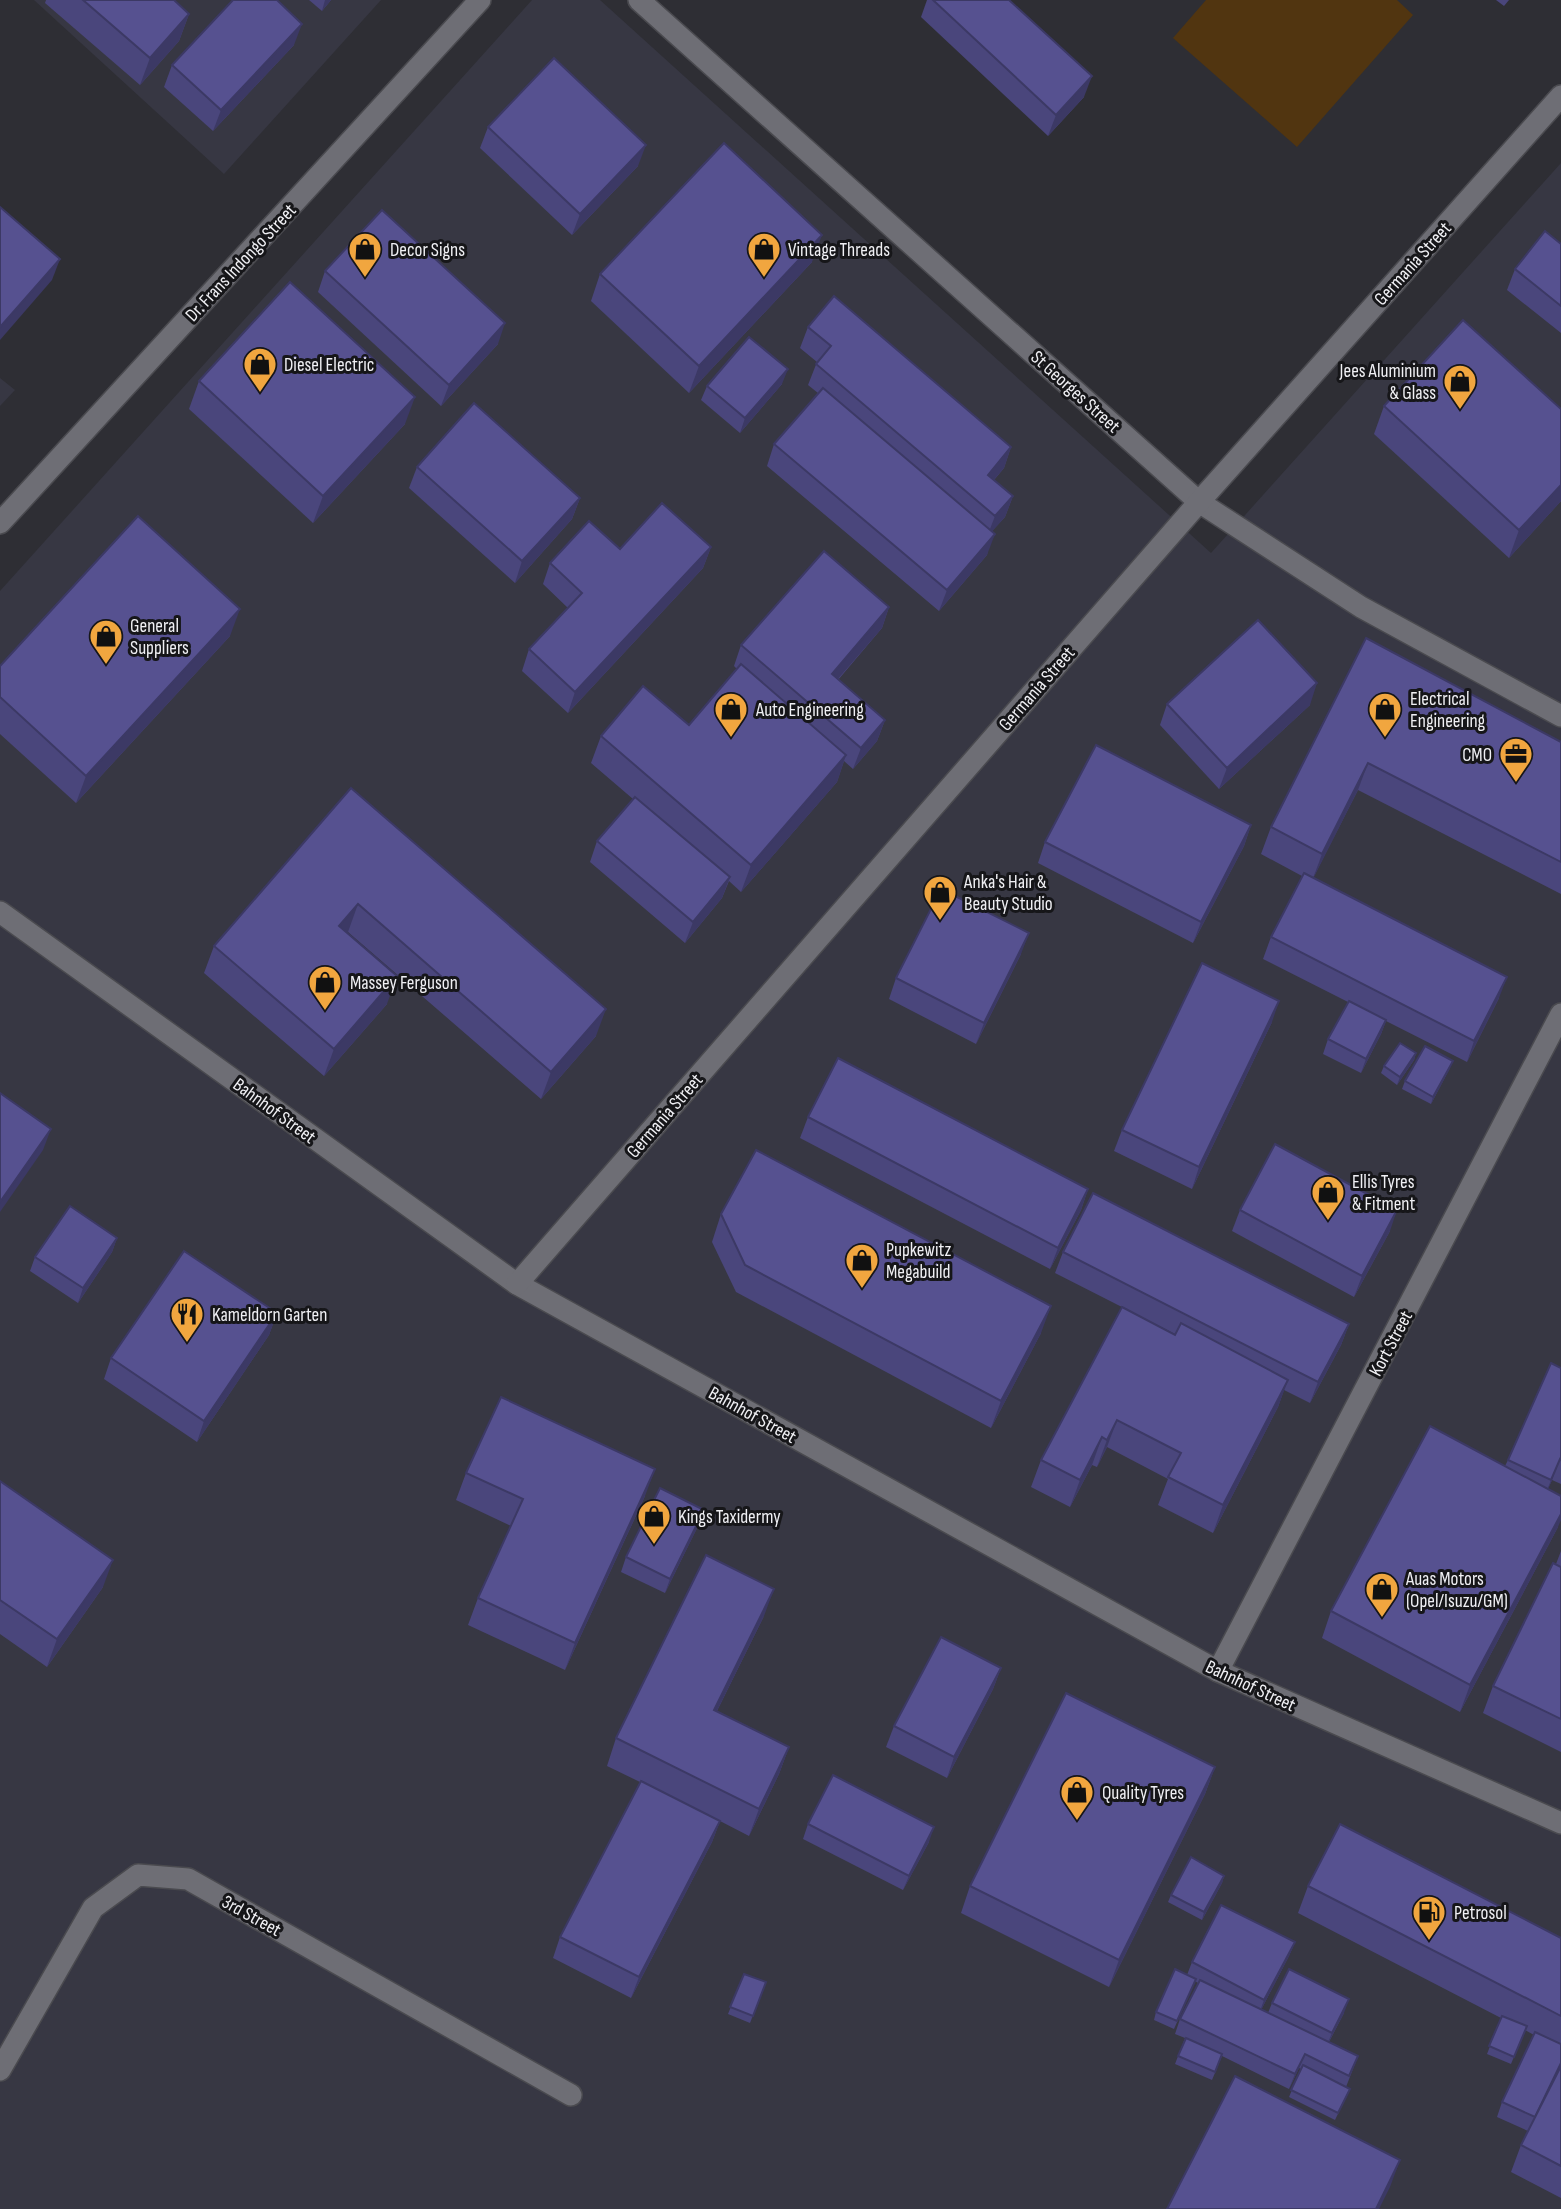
<svg xmlns="http://www.w3.org/2000/svg" width="1561" height="2209" font-family="'Sofia Sans Condensed',sans-serif">
<style>
.built{fill:#373743}
.green{fill:#513510}
.lines{fill:none;stroke-linecap:round;stroke-linejoin:round}
.minor-casing{stroke:#4a4a4f;stroke-width:24}
.minor{stroke:#6e6e75;stroke-width:21}
.wall{fill:#4a467c}
.shaded-wall{fill:#3c3965}
.building{fill:#565190;stroke:#3c3965;stroke-width:2}
.labels{text-anchor:middle;stroke-width:6;stroke-linejoin:round;paint-order:stroke}
.poi-label{font-size:19px;fill:#f0f0f4;stroke:#161619;text-anchor:start}
.street-label{font-size:19px;fill:#f0f0f4;stroke:#161619}
</style>
<rect width="100%" height="100%" fill="#2e2e34"/>
<!-- built -->
<g class="built">
<polygon points="34,0 381,0 224,174"/>
<polygon points="532,0 600,0 1211,553 1561,163 1561,2209 0,2209 0,591"/>
<polygon points="0,378 15,390 0,406"/>
</g>
<!-- green -->
<polygon class="green" points="1206,0 1397,0 1413,15 1297,147 1173,38"/>
<g class="lines">
<defs>
<g id="minor">
<polyline points="639,0 1199,502 1361,607 1561,716"/>
<polyline points="0,523 480,0"/>
<polyline points="0,912 517,1284 1218,1671 1561,1823"/>
<polyline points="517,1284 1199,502 1561,96"/>
<polyline points="1218,1671 1561,1014"/>
<polyline points="0,2070 93,1908 138,1875 188,1879 571,2095"/>
</g>
</defs>
<!-- minor casing -->
<use href="#minor" class="minor-casing"/>
<!-- minor -->
<use href="#minor" class="minor"/>
</g>
<!-- wall -->
<g class="wall">
<polygon points="46,0 174,0 189,14 179,41 140,85 45,3"/>
<polygon points="309,0 331,0 322,11"/>
<polygon points="927,0 1009,0 1084,97 1048,136 921,17"/>
<polygon points="1496,0 1509,0 1504,6"/>
<polygon points="294,45 213,131 164,87 172,65"/>
<polygon points="488,127 638,166 572,235 480,148"/>
<polygon points="1561,244 1561,333 1507,290 1515,269"/>
<polygon points="812,262 689,393 591,301 600,274"/>
<polygon points="325,271 498,344 441,406 318,292"/>
<polygon points="808,327 1011,447 1004,468 994,480 1013,496 1005,517 992,531 987,555 939,611 767,466 774,444 818,393 808,385 817,362 800,348"/>
<polygon points="199,381 405,424 313,523 189,409"/>
<polygon points="782,384 740,433 701,400 707,386"/>
<polygon points="1384,406 1561,409 1561,501 1509,558 1374,434"/>
<polygon points="417,467 580,498 572,519 515,583 409,488"/>
<polygon points="711,547 703,568 568,713 522,671 529,649 568,608 543,584 550,563"/>
<polygon points="889,607 882,628 838,680 885,720 877,741 853,769 844,761 837,782 741,892 729,881 722,898 685,943 590,862 597,841 633,799 591,763 601,736 689,725 737,669 734,666 741,645"/>
<polygon points="230,636 76,803 0,734 0,666"/>
<polygon points="1366,638 1561,742 1561,894 1358,790 1313,878 1499,998 1467,1062 1386,1021 1381,1034 1361,1073 1323,1054 1328,1039 1348,1002 1263,959 1271,937 1302,876 1261,854 1271,827"/>
<polygon points="1167,704 1310,705 1219,789 1160,725"/>
<polygon points="351,788 596,1036 541,1099 348,932 347,933 387,1004 324,1076 204,973 214,946"/>
<polygon points="1251,825 1244,846 1193,943 1038,863 1045,842"/>
<polygon points="1021,954 976,1044 889,999 896,978"/>
<polygon points="1272,1022 1192,1189 1114,1151 1122,1130"/>
<polygon points="1416,1053 1414,1060 1397,1085 1381,1073 1384,1066"/>
<polygon points="1450,1068 1431,1104 1402,1089 1405,1081"/>
<polygon points="808,1117 1088,1189 1081,1210 1050,1269 800,1138"/>
<polygon points="1240,1210 1390,1231 1354,1297 1232,1231"/>
<polygon points="721,1214 1041,1333 991,1428 736,1292 712,1242"/>
<polygon points="117,1238 112,1252 78,1303 30,1271 35,1257"/>
<polygon points="1063,1252 1349,1324 1341,1345 1310,1403 1284,1390 1278,1407 1213,1533 1158,1505 1168,1479 1107,1447 1097,1467 1092,1465 1070,1507 1031,1487 1041,1460 1175,1334 1055,1273"/>
<polygon points="277,1313 269,1335 197,1442 104,1379 111,1358"/>
<polygon points="1561,1368 1561,1484 1552,1480 1548,1489 1558,1527 1460,1712 1322,1638 1331,1611 1505,1466 1508,1460"/>
<polygon points="466,1473 645,1496 565,1670 468,1625 478,1598 511,1526 456,1500"/>
<polygon points="0,1481 103,1587 47,1667 0,1634"/>
<polygon points="704,1510 699,1524 665,1593 621,1572 626,1557"/>
<polygon points="1561,1551 1561,1752 1483,1713 1493,1686 1556,1564"/>
<polygon points="764,1616 717,1711 789,1747 779,1774 749,1836 720,1821 712,1842 631,1998 553,1958 560,1937 640,1782 607,1766 616,1738"/>
<polygon points="1001,1668 993,1689 947,1778 886,1747 894,1726"/>
<polygon points="1215,1767 1205,1794 1109,1987 961,1913 970,1886"/>
<polygon points="808,1824 929,1842 903,1890 803,1839"/>
<polygon points="1224,1876 1222,1883 1202,1920 1168,1902 1171,1895"/>
<polygon points="1308,1886 1561,1938 1561,2198 1511,2172 1521,2145 1528,2131 1497,2117 1502,2102 1534,2035 1525,2030 1511,2064 1487,2054 1501,2018 1298,1913"/>
<polygon points="1295,1942 1289,1956 1261,2010 1268,2013 1272,2003 1344,2013 1329,2042 1358,2056 1346,2087 1350,2089 1335,2120 1289,2097 1301,2069 1299,2068 1289,2089 1222,2056 1212,2080 1175,2064 1185,2038 1175,2034 1180,2019 1198,1983 1195,1981 1174,2029 1154,2020 1156,2012 1187,1975 1192,1962"/>
<polygon points="744,1974 766,1982 750,2023 728,2014"/>
</g>
<!-- shaded-wall -->
<g class="shaded-wall">
<polygon points="325,0 331,0 322,11"/>
<polygon points="189,14 179,41 140,85 150,58"/>
<polygon points="302,24 294,45 213,131 221,110"/>
<polygon points="1092,76 1084,97 1048,136 1056,115"/>
<polygon points="646,145 638,166 572,235 580,214"/>
<polygon points="822,235 812,262 689,393 699,366"/>
<polygon points="60,259 52,280 0,340 0,327"/>
<polygon points="505,323 498,344 441,406 449,385"/>
<polygon points="788,369 782,384 740,433 745,418"/>
<polygon points="415,397 405,424 313,523 323,496"/>
<polygon points="1011,447 1004,468 980,496 988,475"/>
<polygon points="1561,485 1561,501 1509,558 1519,530"/>
<polygon points="1013,496 1005,517 987,537 995,516"/>
<polygon points="580,498 572,519 515,583 522,561"/>
<polygon points="995,534 987,555 939,611 947,590"/>
<polygon points="711,547 703,568 568,713 575,692"/>
<polygon points="889,607 882,628 824,695 832,674"/>
<polygon points="240,609 230,636 76,803 86,776"/>
<polygon points="1317,683 1310,705 1219,789 1227,768"/>
<polygon points="885,720 877,741 853,769 861,748"/>
<polygon points="846,755 837,782 741,892 751,865"/>
<polygon points="1368,763 1358,790 1312,881 1322,854"/>
<polygon points="1251,825 1244,846 1193,943 1201,922"/>
<polygon points="730,877 722,898 685,943 693,922"/>
<polygon points="358,904 348,932 329,953 339,926"/>
<polygon points="1029,933 1021,954 976,1044 984,1023"/>
<polygon points="397,976 387,1004 324,1076 334,1049"/>
<polygon points="1507,977 1499,998 1467,1062 1474,1041"/>
<polygon points="1279,1001 1272,1022 1192,1189 1199,1167"/>
<polygon points="606,1009 596,1036 541,1099 551,1072"/>
<polygon points="1386,1020 1381,1034 1361,1073 1366,1059"/>
<polygon points="1416,1053 1414,1060 1397,1085 1400,1077"/>
<polygon points="1453,1061 1450,1068 1431,1104 1433,1097"/>
<polygon points="51,1129 43,1150 0,1212 0,1202"/>
<polygon points="1088,1189 1081,1210 1050,1269 1058,1248"/>
<polygon points="1397,1210 1390,1231 1354,1297 1362,1276"/>
<polygon points="117,1238 112,1252 78,1303 83,1288"/>
<polygon points="1051,1306 1041,1333 991,1428 1001,1401"/>
<polygon points="277,1313 269,1335 197,1442 204,1421"/>
<polygon points="1349,1324 1341,1345 1310,1403 1318,1382"/>
<polygon points="1288,1380 1278,1407 1213,1533 1223,1505"/>
<polygon points="1117,1420 1107,1447 1097,1467 1107,1440"/>
<polygon points="1102,1437 1092,1465 1070,1507 1080,1480"/>
<polygon points="1560,1459 1552,1480 1543,1501 1551,1480"/>
<polygon points="655,1469 645,1496 565,1670 575,1643"/>
<polygon points="704,1510 699,1524 665,1593 670,1579"/>
<polygon points="1561,1514 1561,1520 1558,1527 1460,1712 1470,1685"/>
<polygon points="113,1560 103,1587 47,1667 57,1639"/>
<polygon points="774,1589 764,1616 704,1737 714,1710"/>
<polygon points="1001,1668 993,1689 947,1778 954,1757"/>
<polygon points="789,1747 779,1774 749,1836 759,1809"/>
<polygon points="1215,1767 1205,1794 1109,1987 1119,1960"/>
<polygon points="720,1821 712,1842 631,1998 639,1977"/>
<polygon points="934,1827 929,1842 903,1890 909,1876"/>
<polygon points="1224,1876 1222,1883 1202,1920 1204,1912"/>
<polygon points="1295,1942 1289,1956 1259,2014 1264,2000"/>
<polygon points="1349,1999 1344,2013 1326,2047 1332,2033"/>
<polygon points="1305,2054 1299,2068 1289,2089 1295,2074"/>
<polygon points="1400,2160 1390,2187 1379,2209 1376,2209"/>
</g>
<!-- building -->
<g class="building">
<polygon points="83,0 174,0 189,14 150,58"/>
<polygon points="233,0 277,0 302,24 221,110 172,65"/>
<polygon points="933,0 1009,0 1092,76 1056,115"/>
<polygon points="554,58 646,145 580,214 488,127"/>
<polygon points="724,143 822,235 699,366 600,274"/>
<polygon points="0,207 60,259 0,327"/>
<polygon points="382,210 505,323 449,385 325,271"/>
<polygon points="1545,231 1561,244 1561,306 1515,269"/>
<polygon points="290,282 415,397 323,496 199,381"/>
<polygon points="834,296 1011,447 988,475 1013,496 995,516 816,364 831,346 808,327"/>
<polygon points="1463,320 1561,409 1561,485 1519,530 1384,406"/>
<polygon points="749,337 788,369 745,418 707,386"/>
<polygon points="823,388 995,534 947,590 774,444"/>
<polygon points="474,403 580,498 522,561 417,467"/>
<polygon points="662,503 711,547 575,692 529,649 582,593 550,563 589,521 620,549"/>
<polygon points="138,516 240,609 86,776 0,697 0,666"/>
<polygon points="824,551 889,607 832,674 885,720 861,748 741,645"/>
<polygon points="1258,620 1317,683 1227,768 1167,704"/>
<polygon points="1366,638 1561,742 1561,862 1368,763 1322,854 1271,827"/>
<polygon points="741,664 846,755 751,865 601,736 643,686 689,725"/>
<polygon points="1096,745 1251,825 1201,922 1045,842"/>
<polygon points="351,788 606,1009 551,1072 358,904 339,926 397,976 334,1049 214,946"/>
<polygon points="635,797 730,877 693,922 597,841"/>
<polygon points="1304,873 1507,977 1474,1041 1271,937"/>
<polygon points="941,889 1029,933 984,1023 896,978"/>
<polygon points="1202,963 1279,1001 1199,1167 1122,1130"/>
<polygon points="1349,1001 1386,1020 1366,1059 1328,1039"/>
<polygon points="1400,1043 1416,1053 1400,1077 1384,1066"/>
<polygon points="1425,1046 1453,1061 1433,1097 1405,1081"/>
<polygon points="838,1058 1088,1189 1058,1248 808,1117"/>
<polygon points="0,1093 51,1129 0,1202"/>
<polygon points="1275,1144 1397,1210 1362,1276 1240,1210"/>
<polygon points="756,1150 1051,1306 1001,1401 745,1265 721,1214"/>
<polygon points="1093,1193 1349,1324 1318,1382 1063,1252"/>
<polygon points="70,1206 117,1238 83,1288 35,1257"/>
<polygon points="184,1251 277,1313 204,1421 111,1358"/>
<polygon points="1122,1307 1175,1335 1181,1323 1288,1380 1223,1505 1168,1477 1181,1453 1117,1420 1107,1440 1102,1437 1080,1480 1041,1460"/>
<polygon points="1551,1363 1561,1368 1561,1460 1560,1459 1551,1480 1508,1460"/>
<polygon points="501,1397 655,1469 575,1643 478,1598 523,1499 466,1473"/>
<polygon points="1430,1426 1561,1496 1561,1514 1470,1685 1331,1611"/>
<polygon points="0,1481 113,1560 57,1639 0,1600"/>
<polygon points="660,1488 704,1510 670,1579 626,1557"/>
<polygon points="706,1555 774,1589 714,1710 789,1747 759,1809 616,1738"/>
<polygon points="1553,1563 1561,1567 1561,1719 1493,1686"/>
<polygon points="941,1637 1001,1668 954,1757 894,1726"/>
<polygon points="1066,1693 1215,1767 1119,1960 970,1886"/>
<polygon points="833,1775 934,1827 909,1876 808,1824"/>
<polygon points="641,1781 720,1821 639,1977 560,1937"/>
<polygon points="1340,1824 1561,1938 1561,2016 1308,1886"/>
<polygon points="1191,1857 1224,1876 1204,1912 1171,1895"/>
<polygon points="1221,1905 1295,1942 1264,2000 1192,1962"/>
<polygon points="1175,1969 1196,1979 1177,2021 1156,2012"/>
<polygon points="1289,1969 1349,1999 1332,2033 1272,2003"/>
<polygon points="744,1974 766,1982 753,2016 730,2007"/>
<polygon points="1200,1980 1358,2056 1349,2076 1305,2054 1295,2074 1180,2019"/>
<polygon points="1502,2016 1527,2026 1514,2057 1489,2046"/>
<polygon points="1535,2032 1561,2044 1561,2063 1535,2117 1502,2102"/>
<polygon points="1186,2038 1222,2054 1215,2072 1178,2056"/>
<polygon points="1303,2065 1350,2089 1338,2113 1291,2090"/>
<polygon points="1561,2066 1561,2166 1521,2145"/>
<polygon points="1235,2076 1400,2160 1376,2209 1167,2209"/>
</g>
<!-- icons -->
<defs>
<symbol id="shop-pin" viewBox="-11 -11 22 30"><path d="M0 17L-7.5 6A9.5 9.5 0 1 1 7.5 6Z" fill="#f1a63f" stroke="#161619"/><path d="M-5-2.5h2.3a2.7 3.5 0 0 1 5.4 0H5L5.5 6h-11ZM-1.5-2.5h3a1.5 2.3 0 0 0-3 0Z" fill="#111"/></symbol>
<symbol id="office-pin" viewBox="-11 -11 22 30"><path d="M0 17L-7.5 6A9.5 9.5 0 1 1 7.5 6Z" fill="#f1a63f" stroke="#161619"/><path d="M-6-3h4V-5.5h4V-3h4V5H-6ZM-1-4.5V-3h2v-1.5ZM-6 0V1H6V0Z" fill="#111"/></symbol>
<symbol id="restaurant-pin" viewBox="-11 -11 22 30"><path d="M0 17L-7.5 6A9.5 9.5 0 1 1 7.5 6Z" fill="#f1a63f" stroke="#161619"/><path d="M-5-6h1v4h1v-4h1v4h1v-4h1v5L-1.5 .5V6h-2V.5L-5-1ZM5-6V6H3V1.5H1.5Q1.5-4 5-6Z" fill="#111"/></symbol>
<symbol id="fuel-pin" viewBox="-11 -11 22 30"><path d="M0 17L-7.5 6A9.5 9.5 0 1 1 7.5 6Z" fill="#f1a63f" stroke="#161619"/><path d="M-5.5-6h7V0h2V4h1.3V-2.5L3-4.5l.8-.8L6-3V5H2.5V1h-1V6h-7ZM-4.2-4.7v3.2H.2V-4.7Z" fill="#111"/></symbol>
</defs>
<g fill-rule="evenodd">
<use href="#shop-pin" x="346" y="230" width="38" height="52"/>
<use href="#shop-pin" x="745" y="230" width="38" height="52"/>
<use href="#shop-pin" x="241" y="345" width="38" height="52"/>
<use href="#shop-pin" x="1441" y="362" width="38" height="52"/>
<use href="#shop-pin" x="87" y="617" width="38" height="52"/>
<use href="#shop-pin" x="712" y="690" width="38" height="52"/>
<use href="#shop-pin" x="1366" y="690" width="38" height="52"/>
<use href="#office-pin" x="1497" y="735" width="38" height="52"/>
<use href="#shop-pin" x="921" y="873" width="38" height="52"/>
<use href="#shop-pin" x="306" y="963" width="38" height="52"/>
<use href="#shop-pin" x="1309" y="1173" width="38" height="52"/>
<use href="#shop-pin" x="843" y="1241" width="38" height="52"/>
<use href="#restaurant-pin" x="168" y="1295" width="38" height="52"/>
<use href="#shop-pin" x="635" y="1497" width="38" height="52"/>
<use href="#shop-pin" x="1363" y="1570" width="38" height="52"/>
<use href="#shop-pin" x="1058" y="1773" width="38" height="52"/>
<use href="#fuel-pin" x="1410" y="1893" width="38" height="52"/>
</g>
<g class="labels">
<!-- poi labels -->
<g class="poi-label">
<text x="390" y="256">Decor Signs</text>
<text x="788" y="256">Vintage Threads</text>
<text x="284" y="371">Diesel Electric</text>
<text x="1436" y="377" text-anchor="end">Jees Aluminium<tspan x="1436" dy="22">&amp; Glass</tspan></text>
<text x="130" y="632">General<tspan x="130" dy="22">Suppliers</tspan></text>
<text x="1410" y="705">Electrical<tspan x="1410" dy="22">Engineering</tspan></text>
<text x="756" y="716">Auto Engineering</text>
<text x="1492" y="761" text-anchor="end">CMO</text>
<text x="964" y="888">Anka's Hair &amp;<tspan x="964" dy="22">Beauty Studio</tspan></text>
<text x="350" y="989">Massey Ferguson</text>
<text x="1352" y="1188">Ellis Tyres<tspan x="1352" dy="22">&amp; Fitment</tspan></text>
<text x="886" y="1256">Pupkewitz<tspan x="886" dy="22">Megabuild</tspan></text>
<text x="212" y="1321">Kameldorn Garten</text>
<text x="678" y="1523">Kings Taxidermy</text>
<text x="1406" y="1585">Auas Motors<tspan x="1406" dy="22">(Opel/Isuzu/GM)</tspan></text>
<text x="1102" y="1799">Quality Tyres</text>
<text x="1454" y="1919">Petrosol</text>
</g>
<!-- street labels -->
<g class="street-label">
<text transform="translate(240 262) rotate(-47)" y="7">Dr. Frans Indongo Street</text>
<text transform="translate(1412 263) rotate(-48)" y="7">Germania Street</text>
<text transform="translate(1076 391) rotate(42)" y="7">St Georges Street</text>
<text transform="translate(1036 688) rotate(-49)" y="7">Germania Street</text>
<text transform="translate(275 1110) rotate(36)" y="7">Bahnhof Street</text>
<text transform="translate(664 1115) rotate(-49)" y="7">Germania Street</text>
<text transform="translate(1390 1343) rotate(-62)" y="7">Kort Street</text>
<text transform="translate(753 1414) rotate(29)" y="7">Bahnhof Street</text>
<text transform="translate(1251 1685) rotate(25)" y="7">Bahnhof Street</text>
<text transform="translate(252 1915) rotate(29)" y="7">3rd Street</text>
</g>
</g>
</svg>
